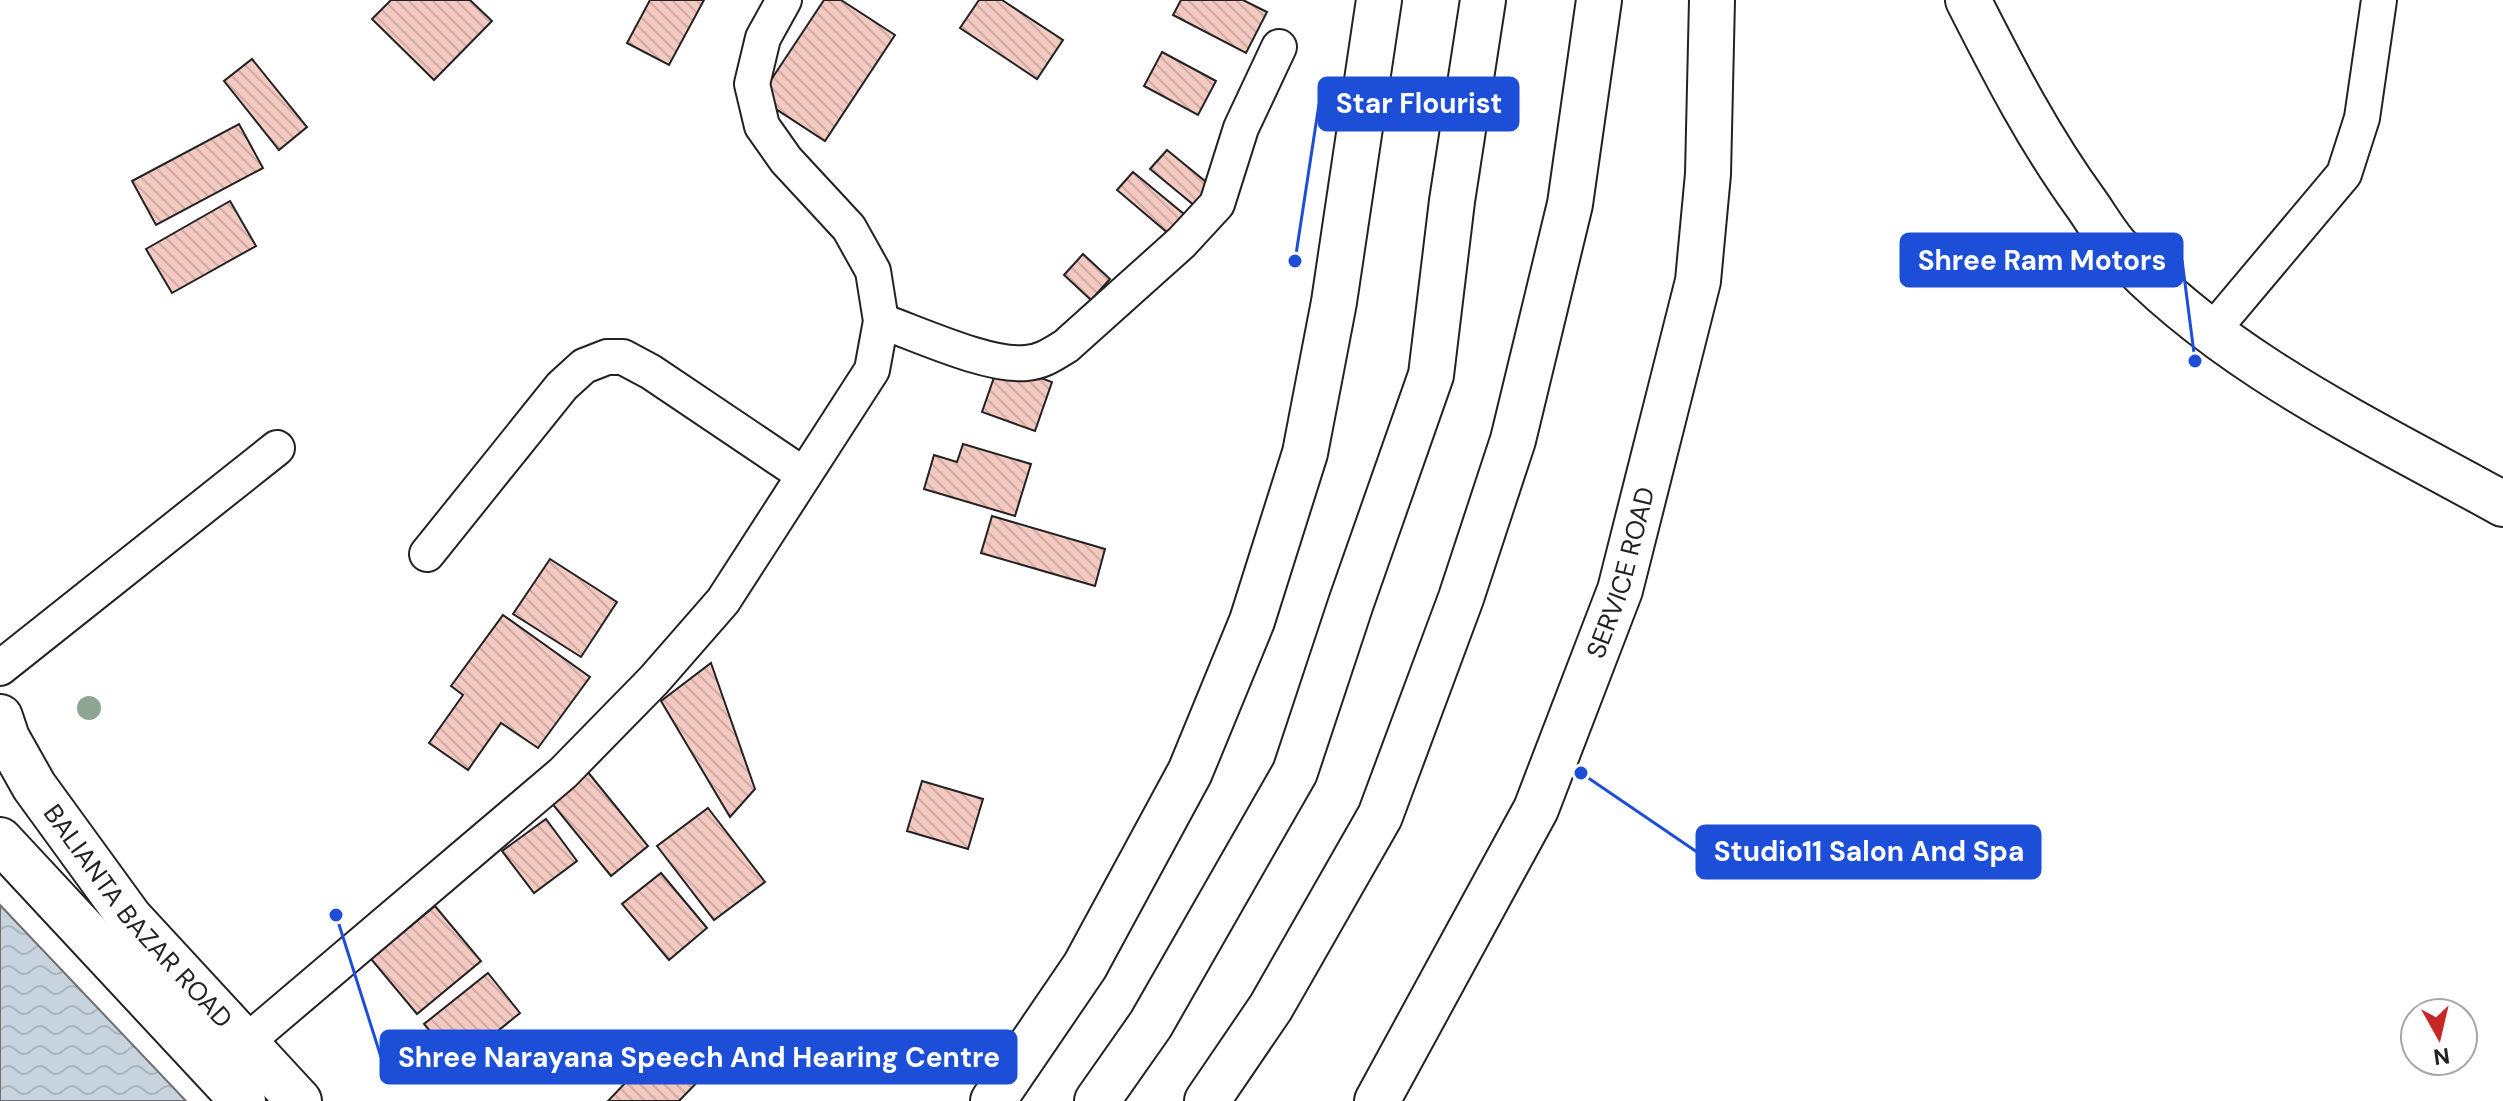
<svg xmlns="http://www.w3.org/2000/svg" width="2503" height="1101" font-family="'DM Sans',sans-serif">
<style>
.water{fill:url(#water-waves);stroke:#6f6f6f;stroke-width:2}
.building{fill:url(#building-back-hatch);stroke:#222;stroke-width:2}
.lines{fill:none;stroke-linecap:round;stroke-linejoin:round}
.street-casing{stroke:#222;stroke-width:38}
.secondary-casing{stroke:#222;stroke-width:48}
.highway-casing{stroke:#222;stroke-width:48}
.street{stroke:#fff;stroke-width:34}
.secondary{stroke:#fff;stroke-width:44}
.highway{stroke:#fff;stroke-width:44}
.tree{fill:#8da692}
.labels{text-anchor:middle;stroke-width:6;stroke-linejoin:round;paint-order:stroke}
.street-label{font-size:26px;fill:#222;stroke:#fff}
.leader{fill:none;stroke:#1d4ed8;stroke-width:3}
.callout-dot{fill:#1d4ed8;stroke:#fff;stroke-width:3}
.callout{fill:#1d4ed8;stroke:#1d4ed8;stroke-width:3}
.callout-label{font-size:28px;text-anchor:middle;font-weight:bold;fill:#fff}
</style>
<defs>
<pattern id="water-waves" width="16" height="10" patternUnits="userSpaceOnUse" patternTransform="scale(2)"><rect width="16" height="10" fill="#c7d3dd"/><path d="M0 5q4-4 8 0t8 0" fill="none" stroke="#abb5bd"/></pattern>
<pattern id="building-back-hatch" width="6" height="6" patternUnits="userSpaceOnUse" patternTransform="scale(2)"><rect width="6" height="6" fill="#f3c9c0"/><path d="M-1 5l2 2M0 0l6 6M5-1l2 2" fill="none" stroke="#d0aca5"/></pattern>
</defs>
<rect width="100%" height="100%" fill="#fff"/>
<!-- water -->
<polygon class="water" points="0,905 186,1101 0,1101"/>
<!-- building -->
<g class="building">
<polygon points="391,0 470,0 492,21 434,80 372,19"/>
<polygon points="650,0 704,0 669,65 627,43"/>
<polygon points="824,0 841,0 895,35 825,141 759,98"/>
<polygon points="979,0 1002,0 1063,40 1037,79 960,28"/>
<polygon points="1181,0 1243,0 1267,12 1246,53 1173,15"/>
<polygon points="1162,52 1216,81 1198,115 1144,86"/>
<polygon points="252,59 307,127 279,150 224,81"/>
<polygon points="239,124 263,168 156,225 132,181"/>
<polygon points="1167,150 1211,186 1195,206 1150,169"/>
<polygon points="1133,172 1185,215 1169,234 1117,190"/>
<polygon points="230,201 256,246 172,293 146,249"/>
<polygon points="1083,254 1110,279 1091,300 1064,275"/>
<polygon points="999,363 1052,382 1035,431 982,412"/>
<polygon points="963,444 1031,464 1015,516 924,489 934,455 957,462"/>
<polygon points="992,516 1105,549 1095,586 981,553"/>
<polygon points="550,559 617,602 581,657 513,614"/>
<polygon points="503,615 590,677 538,748 501,723 468,770 429,743 463,695 451,686"/>
<polygon points="711,663 755,789 730,817 661,701"/>
<polygon points="587,771 648,846 611,876 550,801"/>
<polygon points="922,781 983,799 968,849 907,831"/>
<polygon points="708,808 765,882 714,920 657,846"/>
<polygon points="546,819 577,861 534,893 502,851"/>
<polygon points="661,873 707,928 669,960 622,904"/>
<polygon points="435,906 481,961 417,1014 371,959"/>
<polygon points="488,973 520,1013 457,1064 424,1024"/>
<polygon points="670,1036 707,1072 679,1101 608,1101"/>
</g>
<g class="lines">
<defs>
<g id="street">
<path d="M881,321C918,334 989,367 1026,363C1042,362 1053,354 1066,346L1182,242L1217,204L1241,128L1279,47"/>
<polyline points="2212,331 2344,174 2362,118 2379,0"/>
<polyline points="427,554 562,386 584,366 607,357 623,357 651,372 804,475"/>
<polyline points="0,668 277,448"/>
<polyline points="245,1043 563,773 654,680 723,601 872,370 881,321 873,271 849,228 786,160 762,126 752,84 763,38 784,0"/>
</g>
<g id="secondary">
<path d="M1968,0C2004,71 2040,141 2087,205C2096,218 2105,233 2115,245C2220,361 2368,429 2503,504"/>
<path id="s1" d="M0,717L7,738L34,786L130,918L299,1101"/>
<polyline points="0,840 243,1101"/>
<polyline points="993,1101 1085,966 1190,772 1252,621 1305,453 1334,302 1379,0"/>
<path id="s2" d="M1377,1101L1536,809L1620,590L1698,281L1708,174L1712,0"/>
</g>
<g id="highway">
<polyline points="1097,1101 1151,1024 1295,772 1351,603 1431,375 1452,201 1483,0"/>
<polyline points="1207,1101 1271,1007 1380,816 1461,598 1513,440 1570,204 1599,0"/>
</g>
</defs>
<!-- street casing -->
<use href="#street" class="street-casing"/>
<!-- secondary casing -->
<use href="#secondary" class="secondary-casing"/>
<!-- highway casing -->
<use href="#highway" class="highway-casing"/>
<!-- street -->
<use href="#street" class="street"/>
<!-- secondary -->
<use href="#secondary" class="secondary"/>
<!-- highway -->
<use href="#highway" class="highway"/>
</g>
<!-- trees -->
<circle class="tree" cx="89" cy="708" r="12"/>
<g class="labels">
<!-- street labels -->
<g class="street-label">
<text dy="9" stroke="none"><textPath href="#s2" startOffset="584">SERVICE ROAD</textPath></text>
<text dy="9" stroke="none"><textPath href="#s1" startOffset="244">BALIANTA BAZAR ROAD</textPath></text>
</g>
</g>
<!-- callouts -->
<path class="leader" d="M1295 261L1319 104M2195 361L2182 260M1581 773L1697 852M336 915L381 1057"/>
<g class="callout-dot">
<circle cx="1295" cy="261" r="8"/>
<circle cx="2195" cy="361" r="8"/>
<circle cx="1581" cy="773" r="8"/>
<circle cx="336" cy="915" r="8"/>
</g>
<g class="callout">
<rect x="1319" y="78" width="199" height="52" rx="8"/>
<rect x="1901" y="234" width="281" height="52" rx="8"/>
<rect x="1697" y="826" width="343" height="52" rx="8"/>
<rect x="381" y="1031" width="635" height="52" rx="8"/>
</g>
<g class="callout-label">
<text x="1419" y="113">Star Flourist</text>
<text x="2042" y="270">Shree Ram Motors</text>
<text x="1869" y="861">Studio11 Salon And Spa</text>
<text x="699" y="1067">Shree Narayana Speech And Hearing Centre</text>
</g>
<!-- north arrow -->
<g transform="translate(2439 1037) rotate(172)"><circle r="38" fill="#ffffff" stroke="#a7a7a7" stroke-width="2"/>
<path d="M0-6L14 30L0 20L-14 30Z" fill="#c62828"/>
<text y="-12" font-size="22" font-weight="bold" text-anchor="middle" fill="#222222">N</text>
</g>
</svg>
